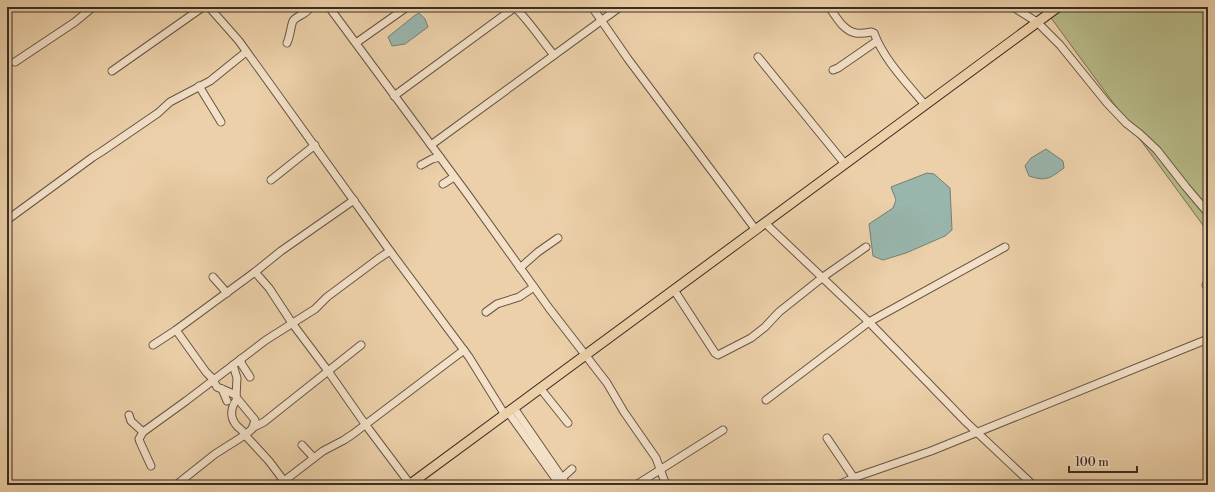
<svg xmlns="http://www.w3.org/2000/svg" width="1215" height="492" font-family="'Libre Bodoni',serif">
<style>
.green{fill:#b7bb89;stroke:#787456}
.water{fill:#99b6ad;stroke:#738076}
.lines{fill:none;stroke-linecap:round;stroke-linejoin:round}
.minor-casing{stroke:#665645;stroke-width:9}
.major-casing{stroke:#3a2e24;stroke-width:11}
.minor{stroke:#f3e0c7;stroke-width:7}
.major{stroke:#ecd0a9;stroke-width:9}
</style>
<rect width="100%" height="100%" fill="#ecd0a9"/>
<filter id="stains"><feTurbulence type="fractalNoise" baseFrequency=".005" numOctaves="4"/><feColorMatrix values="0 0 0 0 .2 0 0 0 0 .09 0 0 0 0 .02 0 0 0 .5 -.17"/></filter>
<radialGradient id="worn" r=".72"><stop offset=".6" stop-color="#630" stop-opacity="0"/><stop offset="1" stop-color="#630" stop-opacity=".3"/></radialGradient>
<!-- green -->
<polygon class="green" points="1043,7 1208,7 1208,232"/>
<!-- water -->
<g class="water">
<polygon points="419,13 425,19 428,27 405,44 392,46 388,37 414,16"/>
<path d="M1046,149L1063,161L1064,168C1050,178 1047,182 1029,176L1025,166L1031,158Z"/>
<polygon points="927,173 934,174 950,188 952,230 945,236 906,253 883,260 873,256 869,224 893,208 896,200 891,187"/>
</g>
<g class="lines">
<defs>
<g id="minor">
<polyline points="209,7 239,41 390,251 469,357 505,415"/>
<polyline points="329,7 468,195 549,308 607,383 624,412 656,458 666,485"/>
<polyline points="592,7 628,59 756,230"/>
<path d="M829,7C836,16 843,31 856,33C861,34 866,33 871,32L874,33C884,60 907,83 925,105"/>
<polyline points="1013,7 1037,22 1060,45 1107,103 1126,123 1140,134 1157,150 1186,187 1208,213"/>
<path d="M287,43C290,37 291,25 293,21C297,15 307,15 310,7"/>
<polyline points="356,43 407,7"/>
<polyline points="758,57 845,164"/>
<polyline points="15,62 75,22 93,7"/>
<polyline points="833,70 838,68 877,41"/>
<polyline points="112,71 203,7"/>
<polyline points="199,86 221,122"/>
<path d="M394,96L514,8C521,10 546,46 554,55"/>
<polyline points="431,145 620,7"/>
<polyline points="421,165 432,159 440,157"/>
<polyline points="271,180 315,145"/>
<polyline points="443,184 454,177"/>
<polyline points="7,220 93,157 101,152 158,113 170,102 210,81 246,52"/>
<polyline points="765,223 869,322 966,422 1033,485"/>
<polyline points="520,268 538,252 558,238"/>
<polyline points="255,272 269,288 292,323 328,371 365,424 410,484"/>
<polyline points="213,277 227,293"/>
<polyline points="1206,285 1208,284"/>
<polyline points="674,290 715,353 718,355 751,338 765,327 779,312 823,277 866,247"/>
<polyline points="486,312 497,304 519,297 534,287"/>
<polyline points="176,330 206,372 214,380"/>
<polyline points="153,345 176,330 255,272 281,251 354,200"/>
<polyline points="241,359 241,363 250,377"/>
<path d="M233,365L237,378L236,397L255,420L252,429L245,435C243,430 240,429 237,426C229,417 231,407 237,399"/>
<polyline points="213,380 217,387 236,395"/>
<polyline points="540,388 568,423"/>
<polyline points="222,389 227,401"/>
<polyline points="766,400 869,322 1005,247"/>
<polyline points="514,408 567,485"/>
<polyline points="508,412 560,485"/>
<polyline points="129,415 131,421 143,432"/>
<polyline points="254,427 264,422 361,345"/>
<polyline points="827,438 854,478"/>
<polyline points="302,445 314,458"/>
<polyline points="151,466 140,442 139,439 143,432 186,401 266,340 315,309 327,297 378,259 390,251"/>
<polyline points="562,478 572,469"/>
<polyline points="176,485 215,454 245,435 269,461 284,481 323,451 344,440 353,434 464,350"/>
<polyline points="636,485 723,430"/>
<polyline points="838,485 856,477 931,451 1208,339"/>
</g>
<polyline id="major" points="409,485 1058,7"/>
</defs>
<!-- minor casing -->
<use href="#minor" class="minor-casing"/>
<!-- major casing -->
<use href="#major" class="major-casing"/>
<!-- minor -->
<use href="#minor" class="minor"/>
<!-- major -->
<use href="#major" class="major"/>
</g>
<!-- margin -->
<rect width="1215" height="492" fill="none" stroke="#ecd0a9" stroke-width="24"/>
<rect x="8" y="8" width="1199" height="476" fill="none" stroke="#3a2e24" stroke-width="2"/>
<rect x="12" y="12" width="1191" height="468" fill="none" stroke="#3a2e24"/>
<!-- scale -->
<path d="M1069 466v6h68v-6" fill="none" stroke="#3a2e24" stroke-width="2"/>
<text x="1075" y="466" font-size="12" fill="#3a2e24" stroke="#f3e0c7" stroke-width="3" paint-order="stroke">100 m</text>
<rect width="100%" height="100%" filter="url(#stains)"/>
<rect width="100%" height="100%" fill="url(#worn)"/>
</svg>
